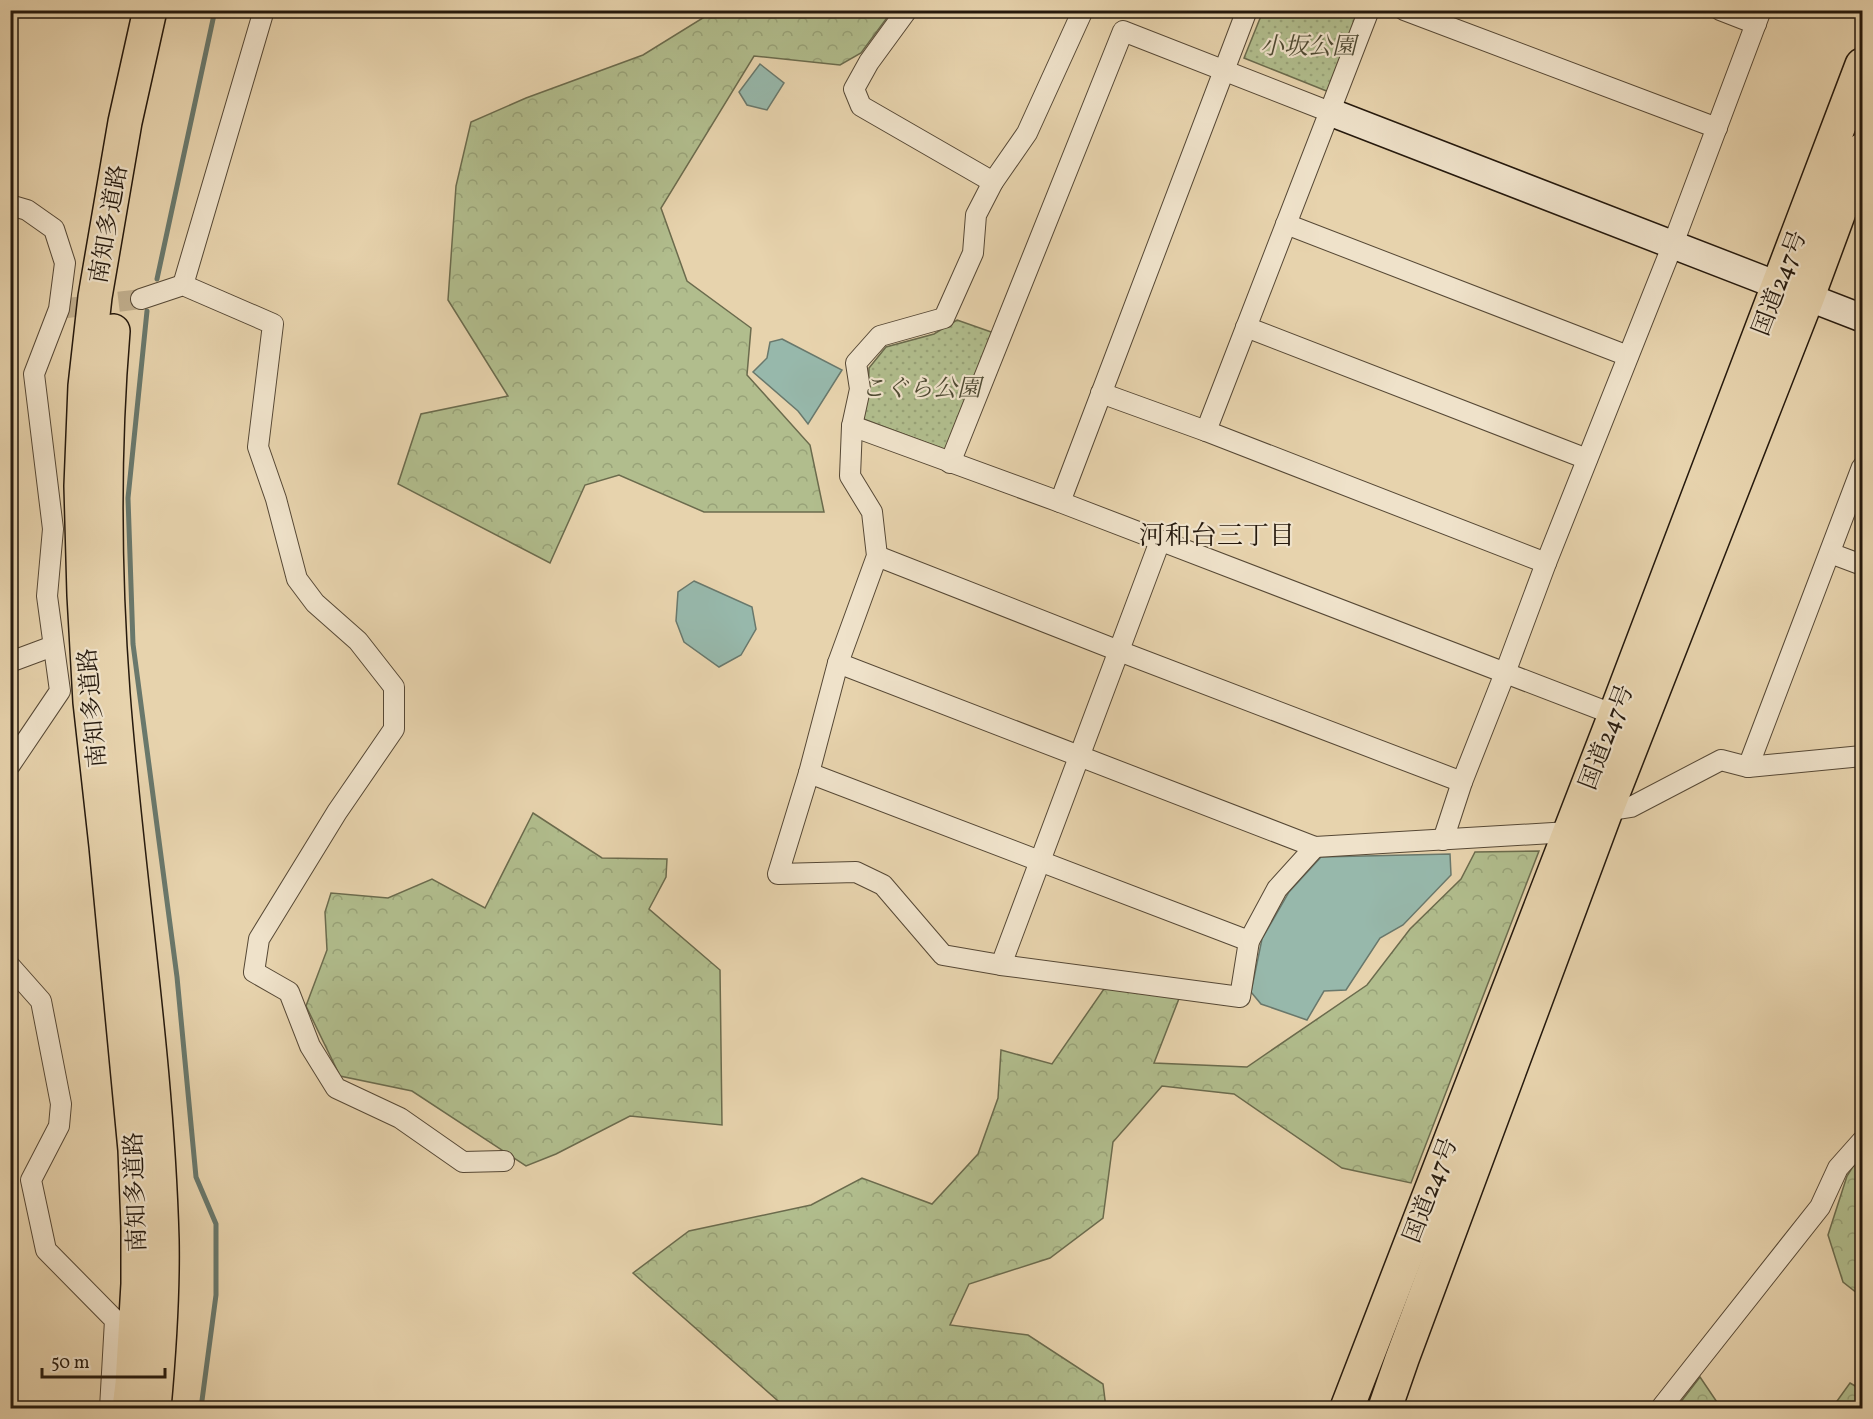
<svg xmlns="http://www.w3.org/2000/svg" width="1873" height="1419" font-family="Vollkorn,'Noto Serif JP',serif">
<style>
.forest{fill:url(#forest-crowns);stroke:#6b6b4d;stroke-width:1.5}
.park{fill:url(#park-dots);stroke:#6b6b4d;stroke-width:1.5}
.water{fill:#97b8ab;stroke:#69786c;stroke-width:1.5}
.lines{fill:none;stroke-linecap:round;stroke-linejoin:round}
.stream{stroke:#69786c;stroke-width:5}
.street-tunnel{stroke:#c0ae8d;stroke-width:20;stroke-dasharray:20 10;stroke-linecap:butt}
.street-casing{stroke:#564835;stroke-width:22}
.secondary-casing{stroke:#25190d;stroke-width:30}
.highway-casing{stroke:#25190d;stroke-width:36}
.street{stroke:#efe2ca;stroke-width:20}
.secondary{stroke:#efe2ca;stroke-width:27}
.highway{stroke:#e7d3ad;stroke-width:33}
.labels{text-anchor:middle;stroke-width:4.5;stroke-linejoin:round;paint-order:stroke}
.park-label{font-size:24px;font-style:italic;fill:#4f4a33;stroke:#efe2ca}
.street-label{font-size:24px;fill:#25190d;stroke:#efe2ca}
.neighbourhood-label{font-size:26px;fill:#25190d;stroke:#efe2ca}
</style>
<defs>
<pattern id="forest-crowns" width="20" height="18" patternUnits="userSpaceOnUse" patternTransform="scale(1.5)"><rect width="20" height="18" fill="#b1bd8d"/><path d="M2 6a3 3 0 1 1 6 0M12 15a3 3 0 1 1 6 0" fill="none" stroke="#98a278"/></pattern>
<pattern id="park-dots" width="8" height="8" patternUnits="userSpaceOnUse" patternTransform="scale(1.5)"><rect width="8" height="8" fill="#b1bd8d"/><path d="M2 2h.1M6 6h.1" fill="none" stroke="#98a278" stroke-width="1.8" stroke-linecap="round"/></pattern>
</defs>
<rect width="100%" height="100%" fill="#e7d3ad"/>
<filter id="stains"><feTurbulence type="fractalNoise" baseFrequency=".00333" numOctaves="4"/><feColorMatrix values="0 0 0 0 .2 0 0 0 0 .09 0 0 0 0 .02 0 0 0 .5 -.17"/></filter>
<radialGradient id="worn" r=".72"><stop offset=".6" stop-color="#630" stop-opacity="0"/><stop offset="1" stop-color="#630" stop-opacity=".3"/></radialGradient>
<!-- forest -->
<g class="forest">
<polygon points="714,11 892,11 861,53 840,65 754,56 661,208 687,281 751,328 747,375 810,445 824,512 704,512 619,475 585,485 550,563 398,484 421,414 508,396 448,300 456,186 471,122 526,98 643,55"/>
<polygon points="533,813 602,858 667,859 666,877 649,909 720,970 722,1125 630,1116 556,1154 526,1166 412,1091 340,1076 306,1006 327,950 325,912 331,893 388,898 432,879 485,908"/>
<polygon points="1539,851 1411,1183 1342,1168 1234,1094 1162,1086 1113,1142 1103,1218 1050,1258 969,1284 950,1325 1028,1335 1103,1384 1106,1408 971,1408 970,1406 966,1408 786,1408 633,1273 689,1231 811,1205 862,1178 932,1204 978,1154 998,1098 1001,1050 1052,1064 1106,986 1180,996 1154,1063 1247,1067 1367,985 1410,929 1461,879 1475,852"/>
<polygon points="1862,1152 1862,1297 1843,1282 1828,1235 1847,1176"/>
<polygon points="1700,1377 1721,1408 1676,1408"/>
<polygon points="1850,1383 1862,1390 1862,1408 1832,1408"/>
</g>
<!-- park -->
<g class="park">
<polygon points="1263,11 1362,11 1329,92 1244,58"/>
<polygon points="957,320 994,333 950,448 943,449 861,418 868,397 869,368 886,347 934,334"/>
</g>
<!-- water -->
<g class="water">
<polygon points="760,64 784,83 767,110 747,105 739,92"/>
<polygon points="782,339 842,370 808,424 798,411 753,372 767,358 770,342"/>
<polygon points="694,581 752,607 756,629 741,655 719,667 684,642 676,621 678,592"/>
<polygon points="1450,854 1451,875 1403,925 1380,938 1346,990 1324,991 1307,1020 1261,1004 1251,992 1262,939 1289,892 1321,857"/>
</g>
<g class="lines">
<!-- stream -->
<g class="stream">
<polyline points="157,279 215,10"/>
<polyline points="147,311 128,498 133,644 177,977 196,1177 216,1224 216,1295 201,1408"/>
</g>
<!-- street-tunnel -->
<polyline class="street-tunnel" points="59,309 141,299"/>
<defs>
<g id="street">
<polyline points="907,10 869,62 854,89 861,106 993,182"/>
<polyline points="1083,10 1027,133 993,182 976,215 973,253 944,318 880,336 856,363 860,389 852,426 850,476 872,512 877,556 838,663 809,773 778,874 856,872 883,885 943,955 1001,965 1240,997 1249,941 1277,889 1315,847"/>
<polyline points="1404,10 1717,128"/>
<polyline points="1720,10 1756,24"/>
<polyline points="10,205 27,210 54,229 65,263 59,309 34,374 53,529 47,596 60,691 10,765"/>
<polyline points="1286,224 1628,356"/>
<polyline points="183,285 264,10"/>
<polyline points="141,299 183,285 273,324 258,447 276,499 297,579 315,603 358,641 394,687 394,729 337,812 259,939 254,972 289,992 310,1046 336,1088 400,1118 463,1162 504,1161"/>
<polyline points="1246,327 1587,459"/>
<polyline points="1101,393 1206,431 1546,563"/>
<polyline points="852,426 1060,502 1615,715"/>
<polyline points="1206,431 1369,10"/>
<polyline points="950,463 1123,31 1330,112"/>
<polyline points="1060,502 1247,10"/>
<polyline points="1830,553 1862,565"/>
<polyline points="877,556 1119,651 1462,782"/>
<polyline points="10,662 53,646"/>
<polyline points="838,663 1315,847 1569,832"/>
<polyline points="1748,767 1862,467"/>
<polyline points="809,773 1249,941"/>
<polyline points="1606,811 1631,807 1721,760 1748,767 1862,756"/>
<polyline points="1443,840 1462,782 1505,673 1546,563 1673,244 1761,10"/>
<polyline points="1001,965 1160,541"/>
<polyline points="10,966 41,1001 61,1104 59,1126 31,1180 46,1250 115,1320 110,1408"/>
<polyline points="1661,1408 1820,1207 1838,1168 1862,1141"/>
</g>
<polyline id="secondary" points="1330,112 1862,318"/>
<g id="highway">
<path d="M113,331C103,451 104,573 113,694C127,876 157,1057 162,1240C163,1296 159,1353 154,1408"/>
<polyline points="129,1408 132,1384 138,1284 138,1226 135,1150 106,846 90,702 84,595 81,486 85,386 95,297 125,122 150,10"/>
<polyline points="1347,1408 1615,715 1862,65"/>
<polyline points="1385,1408 1402,1359 1606,811 1808,296 1862,150"/>
</g>
</defs>
<!-- street casing -->
<use href="#street" class="street-casing"/>
<!-- secondary casing -->
<use href="#secondary" class="secondary-casing"/>
<!-- highway casing -->
<use href="#highway" class="highway-casing"/>
<!-- street -->
<use href="#street" class="street"/>
<!-- secondary -->
<use href="#secondary" class="secondary"/>
<!-- highway -->
<use href="#highway" class="highway"/>
</g>
<g class="labels">
<!-- park labels -->
<g class="park-label">
<text x="1308" y="54">小坂公園</text>
<text x="921" y="396">こぐら公園</text>
</g>
<!-- street labels -->
<g class="street-label">
<text transform="translate(108 224) rotate(-80)" y="8">南知多道路</text>
<text transform="translate(1779 283) rotate(-69)" y="8">国道247号</text>
<text transform="translate(92 708) rotate(-95)" y="8">南知多道路</text>
<text transform="translate(1606 737) rotate(-69)" y="8">国道247号</text>
<text transform="translate(1430 1190) rotate(-69)" y="8">国道247号</text>
<text transform="translate(135 1192) rotate(-92)" y="8">南知多道路</text>
</g>
<!-- neighbourhood labels -->
<g class="neighbourhood-label">
<text x="1217" y="544">河和台三丁目</text>
</g>
</g>
<!-- margin -->
<rect width="1873" height="1419" fill="none" stroke="#e7d3ad" stroke-width="36"/>
<rect x="12" y="12" width="1849" height="1395" fill="none" stroke="#25190d" stroke-width="3"/>
<rect x="18" y="18" width="1837" height="1383" fill="none" stroke="#25190d" stroke-width="1.5"/>
<!-- scale -->
<path d="M42 1368v9h123v-9" fill="none" stroke="#25190d" stroke-width="3"/>
<text x="51" y="1368" font-size="18" fill="#25190d" stroke="#efe2ca" stroke-width="4.5" paint-order="stroke">50 m</text>
<rect width="100%" height="100%" filter="url(#stains)"/>
<rect width="100%" height="100%" fill="url(#worn)"/>
</svg>
